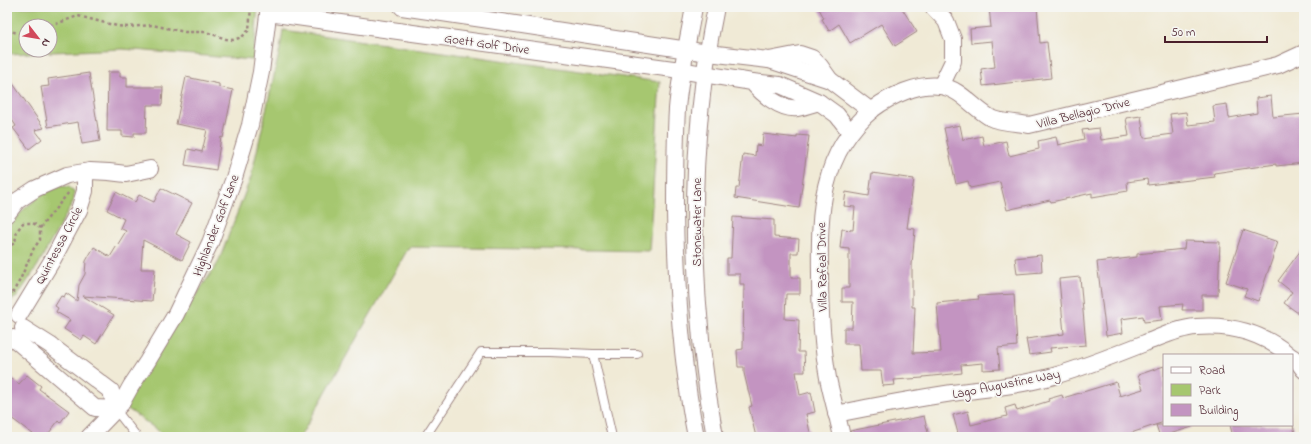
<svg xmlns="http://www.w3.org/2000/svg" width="1311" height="444" font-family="'Indie Flower',sans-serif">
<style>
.green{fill:#a6c76f;stroke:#78734d;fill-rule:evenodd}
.building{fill:#c394c1}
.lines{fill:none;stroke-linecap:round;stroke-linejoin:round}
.service-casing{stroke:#9d8480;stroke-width:10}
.minor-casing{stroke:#9d8480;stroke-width:18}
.path{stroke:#9d8480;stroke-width:2.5;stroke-dasharray:3 3;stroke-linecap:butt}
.service{stroke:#fff;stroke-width:8}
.minor{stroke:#fff;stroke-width:16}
.labels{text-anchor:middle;stroke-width:3.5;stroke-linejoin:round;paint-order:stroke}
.street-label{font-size:13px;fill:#4a1f2b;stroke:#f6f6f2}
</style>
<rect width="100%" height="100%" fill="#f6f6f2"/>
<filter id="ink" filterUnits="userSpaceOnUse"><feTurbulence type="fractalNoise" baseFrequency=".025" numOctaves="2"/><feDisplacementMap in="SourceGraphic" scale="8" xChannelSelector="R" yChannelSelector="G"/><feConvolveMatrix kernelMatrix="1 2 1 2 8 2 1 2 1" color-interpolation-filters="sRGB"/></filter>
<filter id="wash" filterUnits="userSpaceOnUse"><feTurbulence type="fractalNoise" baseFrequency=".012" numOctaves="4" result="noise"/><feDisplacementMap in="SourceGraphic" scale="16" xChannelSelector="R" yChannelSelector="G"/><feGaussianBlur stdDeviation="0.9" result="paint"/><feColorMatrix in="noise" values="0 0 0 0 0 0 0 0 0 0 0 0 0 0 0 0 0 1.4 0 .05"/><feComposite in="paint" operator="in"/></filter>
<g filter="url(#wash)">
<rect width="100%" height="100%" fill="#f0ead6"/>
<!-- green -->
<g class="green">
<path d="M7,7H258L253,60L123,49L7,54ZM26,26H50V50H26Z"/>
<polygon points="283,30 660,82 649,251 409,247 300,437 167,437 121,404 218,263 251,177 280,49"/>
<polygon points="61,186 69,187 74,192 74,200 38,265 17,297 7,302 7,229 25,208 44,193"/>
</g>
<g id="blocks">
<!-- building -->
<g class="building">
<polygon points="818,7 901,7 917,32 895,46 881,24 850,43 839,24 829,31 822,19 824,18"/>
<polygon points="989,7 1037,7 1040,43 1047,42 1051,78 983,86 981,69 995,67 992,41 971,43 970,29 991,27"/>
<polygon points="108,72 120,72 120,77 127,77 127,87 163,87 162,105 147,105 146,133 134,133 134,137 122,136 122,131 107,131"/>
<polygon points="89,73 100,141 82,144 78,122 48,127 41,87 49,86 48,79"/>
<polygon points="7,75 44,128 35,130 42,139 29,149 13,128 16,126 7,112"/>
<polygon points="186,77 219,84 219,87 233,90 223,138 221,137 216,170 185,165 188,149 202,152 207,130 176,124"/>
<polygon points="1271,96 1273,117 1304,114 1304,163 1276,166 1276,164 1214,173 1215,177 1148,185 1147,179 1127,182 1128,191 1092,197 1092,193 1051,202 1050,200 1007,210 1000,182 970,188 968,181 956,184 944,128 960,125 963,140 982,136 984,146 1006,141 1009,156 1039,149 1038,141 1056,137 1058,145 1084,139 1082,130 1099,128 1101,140 1129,136 1126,118 1141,116 1144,138 1173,134 1170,114 1186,112 1188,125 1215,122 1213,106 1227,104 1229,118 1257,113 1256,98"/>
<polygon points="763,134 797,138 797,135 809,136 799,208 735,198 736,188 739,188 743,154 755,156 756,145 762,146"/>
<polygon points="872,173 914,179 907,228 915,229 912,265 912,307 915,307 913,353 941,352 937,303 979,299 978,296 1014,294 1017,346 998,348 1000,369 983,370 983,363 961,365 962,373 923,377 923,378 894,380 895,385 883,386 881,371 861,371 859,344 844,344 844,328 852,328 853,302 842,302 842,288 849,288 849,249 840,248 842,229 853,230 855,207 844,206 846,192 869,196"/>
<polygon points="161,188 192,203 176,234 191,242 182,260 143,240 141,269 155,269 152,301 83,296 114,315 96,344 84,336 81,340 64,329 70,320 56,312 58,308 55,306 61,296 64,297 66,293 77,301 79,285 85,274 86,261 94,247 110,257 126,231 120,228 124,219 107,210 116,192 135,202 139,195 154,202"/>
<polygon points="733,217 774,220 774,237 799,239 798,253 791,253 791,278 800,278 800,294 786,294 785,319 799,320 798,352 804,352 805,372 796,372 800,395 811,392 815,412 806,414 811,437 756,437 749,407 752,406 744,373 744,367 738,367 737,350 743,349 744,284 740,284 740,274 727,274 727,258 731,258"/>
<polygon points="1243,230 1278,242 1258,301 1244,296 1247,289 1226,282"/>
<polygon points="1185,241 1220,242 1218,295 1202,295 1202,310 1182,310 1183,304 1160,306 1162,320 1144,322 1143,316 1121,319 1123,333 1106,336 1097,262 1137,257 1137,254 1184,249"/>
<polygon points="1304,246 1304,306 1298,313 1284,303 1292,292 1278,281"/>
<polygon points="1041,255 1042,272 1017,274 1015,258"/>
<polygon points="1080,277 1086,345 1050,348 1051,352 1029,355 1026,339 1064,334 1059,279"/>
<polygon points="1164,366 1164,422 1131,433 1132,437 959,437 953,415 968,411 971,425 1007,416 1005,408 1015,405 1017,411 1049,401 1048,399 1062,395 1063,398 1116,382 1120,396 1143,389 1138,375"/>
<polygon points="7,375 19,384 27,375 41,386 39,389 69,411 60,423 58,421 46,437 37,437 7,415"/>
<polygon points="924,416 929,437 851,437 850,431"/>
<polygon points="1156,425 1191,425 1192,427 1160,437"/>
<polygon points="1230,425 1293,425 1296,437 1233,437"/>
</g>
</g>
</g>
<g filter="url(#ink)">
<use href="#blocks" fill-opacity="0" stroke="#9d8480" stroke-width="1"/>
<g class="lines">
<defs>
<g id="service">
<polyline points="593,354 612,437"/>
<polyline points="115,409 137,437"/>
<polyline points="425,437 481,352 550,352 593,354 637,354"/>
</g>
<g id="minor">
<polyline points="402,7 708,53 769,60 800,54 812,58 820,66 830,80 871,111"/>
<path d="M694,7C688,41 680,74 677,109C675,143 675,177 675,211C676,287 681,362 696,437"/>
<polyline points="933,7 946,21 953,39 953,61 941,86"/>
<path d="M268,13L673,69L752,82C762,94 781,110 797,108C805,107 812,104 819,102L837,115L850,132"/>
<polyline points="769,60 830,80"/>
<polyline points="752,82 780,85 819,102"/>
<polyline points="7,214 17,201 35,189 67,175 90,171 109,172 126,174 150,169"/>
<polyline points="19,315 53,259 79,210 85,191 85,172"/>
<polyline points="13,338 95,408 115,409 111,391 50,345 23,328"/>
<polyline points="1292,357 1298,362 1304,370"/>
<path d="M836,414C875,406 913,399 952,393C986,389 1021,385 1054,376C1085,367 1115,355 1145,343C1161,337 1179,328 1196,327C1230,324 1263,333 1289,355"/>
<polyline points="89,437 121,404 131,386 147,362 176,314 210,243 234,178 250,125 261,72 269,7"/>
<path d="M715,437C689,296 687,148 716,7"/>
<path d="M842,437C838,417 832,398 828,378C822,345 820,309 820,275C819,213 820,153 873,109C890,96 918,83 940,86C960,88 974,109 991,118C998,122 1020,123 1029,125L1278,65L1304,53"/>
</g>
</defs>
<!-- service casing -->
<use href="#service" class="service-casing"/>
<!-- minor casing -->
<use href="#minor" class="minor-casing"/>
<!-- path -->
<g class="path">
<polyline points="50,26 78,16 117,26 128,27 152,25 185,32 206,32 226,39 233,40 242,37 249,30 251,7"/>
<polyline points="7,30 21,34 26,34"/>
<polyline points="40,228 69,192"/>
<polyline points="7,249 15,242 17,231 23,223 33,223 40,228 40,240 34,248 20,280 13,292 7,294"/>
</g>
<!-- service -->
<use href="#service" class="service"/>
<!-- minor -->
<use href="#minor" class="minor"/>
</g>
</g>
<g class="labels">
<!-- street labels -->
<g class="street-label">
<text transform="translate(487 43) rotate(8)" y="5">Goett Golf Drive</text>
<text transform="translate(1083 112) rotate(-14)" y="5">Villa Bellagio Drive</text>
<text transform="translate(696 222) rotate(-90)" y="5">Stonewater Lane</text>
<text transform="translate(215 225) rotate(-69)" y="5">Highlander Golf Lane</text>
<text transform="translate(58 245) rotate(-62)" y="5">Quintessa Circle</text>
<text transform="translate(821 267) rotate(-91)" y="5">Villa Rafeal Drive</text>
<text transform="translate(1006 383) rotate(-11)" y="5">Lago Augustine Way</text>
</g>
</g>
<!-- margin -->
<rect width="1311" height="444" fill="none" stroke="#f6f6f2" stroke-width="24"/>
<!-- legend -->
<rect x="1163" y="354" width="130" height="72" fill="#f6f6f2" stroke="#b1a0a2"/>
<rect x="1171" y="367" width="20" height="6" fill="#ffffff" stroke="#b1a0a2"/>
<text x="1199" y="374" font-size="12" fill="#4a1f2b">Road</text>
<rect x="1171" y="384" width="20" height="12" fill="#a6c76f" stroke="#b1a0a2"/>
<text x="1199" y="394" font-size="12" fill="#4a1f2b">Park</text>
<rect x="1171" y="404" width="20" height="12" fill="#c394c1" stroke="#b1a0a2"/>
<text x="1199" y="414" font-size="12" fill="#4a1f2b">Building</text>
<!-- north arrow -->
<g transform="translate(38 38) rotate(121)"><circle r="19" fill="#f6f6f2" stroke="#b1a0a2"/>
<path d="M0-3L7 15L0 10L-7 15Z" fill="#d1495b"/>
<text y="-6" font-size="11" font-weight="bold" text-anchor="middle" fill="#4a1f2b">N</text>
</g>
<!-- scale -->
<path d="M1165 36v6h102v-6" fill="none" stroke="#4a1f2b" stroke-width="2"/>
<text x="1171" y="36" font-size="12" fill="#4a1f2b" stroke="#f6f6f2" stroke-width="3" paint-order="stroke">50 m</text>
</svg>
